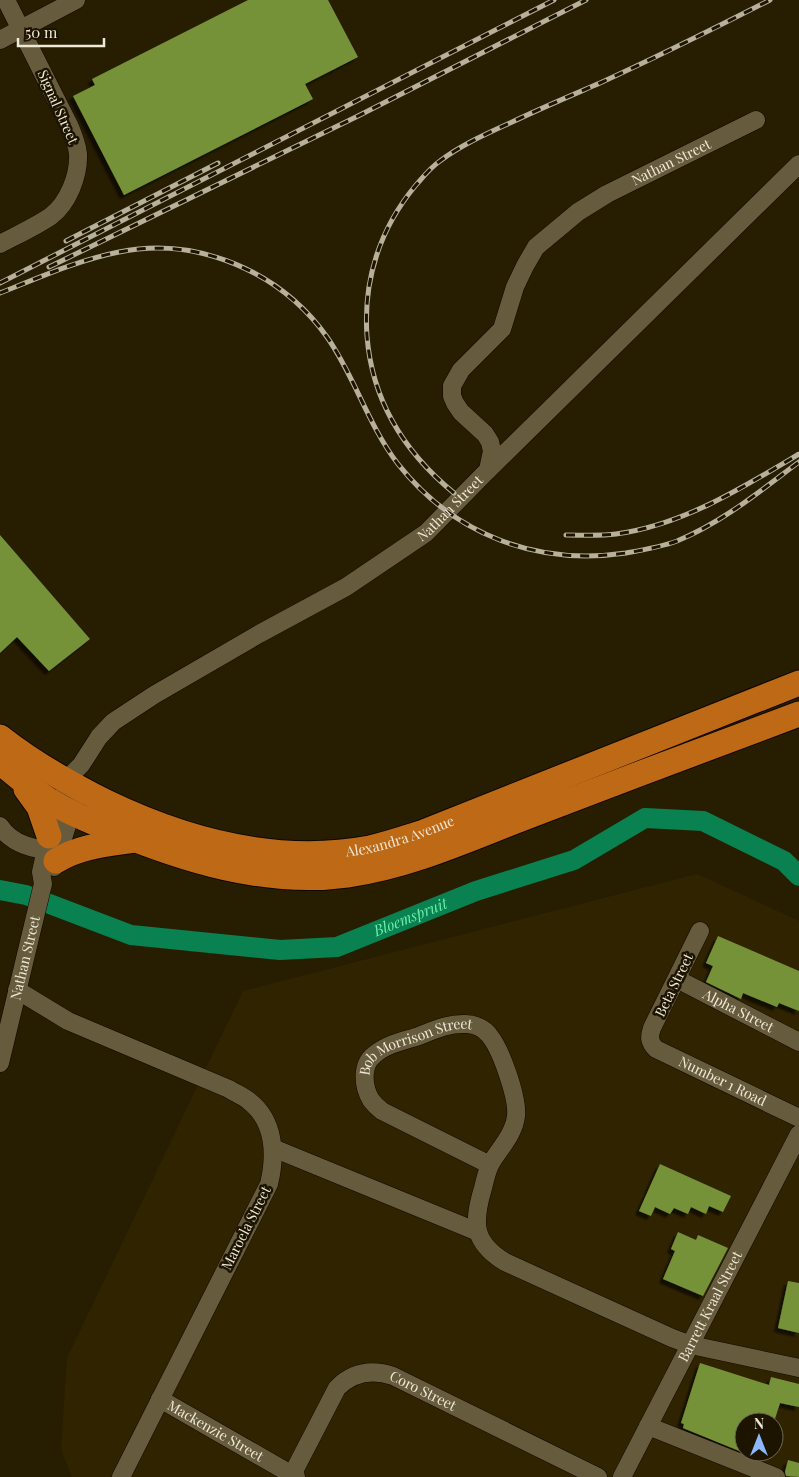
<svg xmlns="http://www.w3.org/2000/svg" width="799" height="1477" font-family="'Playfair Display',serif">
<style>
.built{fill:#302400;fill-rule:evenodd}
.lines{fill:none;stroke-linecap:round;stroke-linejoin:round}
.river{stroke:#098151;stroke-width:20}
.building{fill:#769239;filter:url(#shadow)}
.minor-casing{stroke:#100700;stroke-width:19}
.highway-casing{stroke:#100700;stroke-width:27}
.minor{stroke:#665b3c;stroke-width:18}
.highway{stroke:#be6915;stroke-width:25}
.rail-casing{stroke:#b7b09b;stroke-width:5}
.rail{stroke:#1d1400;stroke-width:3;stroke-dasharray:9;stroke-linecap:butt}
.labels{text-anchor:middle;stroke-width:5;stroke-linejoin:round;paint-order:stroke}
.street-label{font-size:14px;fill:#efe9d8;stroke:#1d1400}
.water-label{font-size:15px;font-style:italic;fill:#6aeeaa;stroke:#1d1400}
</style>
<defs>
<filter id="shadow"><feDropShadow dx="-4" dy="4" stdDeviation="1" flood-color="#0009"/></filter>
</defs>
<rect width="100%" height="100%" fill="#271d00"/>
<!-- built -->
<path class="built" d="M697,874L799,921V1477H72L61,1449L67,1358L243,991ZM744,1422H774V1452H744Z"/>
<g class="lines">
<!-- river -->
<path class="river" id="s1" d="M0,890L26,895L131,935L280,950L337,947L476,891L574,860L645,818L703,821L784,861L799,876"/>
</g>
<!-- building -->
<g class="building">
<polygon points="248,0 328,0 358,57 305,84 313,99 124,195 73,96 95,85 92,79"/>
<polygon points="0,535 90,639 49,671 17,637 0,653"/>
<polygon points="718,936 799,971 799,1011 779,1003 777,1007 743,993 741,999 706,982 713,966 706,963"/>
<polygon points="660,1164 731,1196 723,1212 709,1206 706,1214 691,1207 688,1214 674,1208 670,1214 655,1207 651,1216 639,1211"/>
<polygon points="678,1232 696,1240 698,1235 728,1248 703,1296 663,1279 675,1251 671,1249"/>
<polygon points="788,1281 799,1283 799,1333 778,1328"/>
<polygon points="700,1363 769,1385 771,1377 799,1384 799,1407 780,1403 774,1422 744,1422 744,1452 761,1452 759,1459 683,1428 684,1424 681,1423"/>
<polygon points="788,1460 799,1463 799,1477 786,1476 785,1472"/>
</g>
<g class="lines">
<defs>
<g id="minor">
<polyline points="0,40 76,0"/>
<path d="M0,244C17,235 35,227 51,216C68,203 79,176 78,154C77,144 73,134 69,125L6,0"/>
<polyline points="488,470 799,164"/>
<path d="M0,826C12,845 35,849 56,852"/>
<polyline points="54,867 74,803"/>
<path id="s2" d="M700,931L652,1028C649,1037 649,1042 656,1049L799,1118"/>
<path id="s3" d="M677,979L799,1042"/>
<path d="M17,990L68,1021L229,1089C235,1093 243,1096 249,1101C275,1121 276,1155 269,1184L121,1477"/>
<path id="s4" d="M0,1063L41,892L43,884L41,872L49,836L68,783L73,773L81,765L99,737L113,722L154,695L259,634L346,587L426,533L488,470L492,451L490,442L485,434L461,412L455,403L452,396V386L461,370L502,329L515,287L525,266L536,247L578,212L607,194L756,120"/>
<polyline points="273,1148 478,1232"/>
<path id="s5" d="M490,1165L382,1111C378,1108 374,1104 371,1100C363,1087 361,1065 374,1055C386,1044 404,1041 419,1036C434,1030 449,1023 466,1024C474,1024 484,1028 489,1035C501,1049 518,1098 516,1116C514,1134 500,1148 491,1163C487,1170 485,1180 483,1188C473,1222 472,1242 505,1262L672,1338L691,1345L799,1368"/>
<path id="s6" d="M160,1399L296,1477"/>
<polyline points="648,1426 776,1477"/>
<path id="s7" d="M292,1475L337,1388C353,1372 372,1369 393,1376L598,1477"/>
<path id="s8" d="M622,1477L799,1134"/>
</g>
<g id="highway">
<path id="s9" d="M0,737C33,763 68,783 106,802C189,842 279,865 370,848C388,844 405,838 421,833L799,683"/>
<path d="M0,762C18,777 35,792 55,804C72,814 91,821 109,829C183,860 266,886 347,875C412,866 473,837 534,814C622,780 711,747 799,714"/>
<polyline points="26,789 39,807 49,836"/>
<path d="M56,861C79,846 109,844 136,840"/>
</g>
</defs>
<!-- minor casing -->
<use href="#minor" class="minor-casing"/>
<!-- highway casing -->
<use href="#highway" class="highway-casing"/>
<!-- minor -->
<use href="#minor" class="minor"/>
<!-- highway -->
<use href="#highway" class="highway"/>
<defs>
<g id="rail">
<polyline points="66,241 218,163"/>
<polyline points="49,267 358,116 586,0"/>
<polyline points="0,283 554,0"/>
<path d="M0,293C38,278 78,260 119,252C198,236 281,272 327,337C355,377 368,425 398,464C454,535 537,566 626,553C643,550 661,547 677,541C723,522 760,491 799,462"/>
<path d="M454,493C404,452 372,400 367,336C363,280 380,228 416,185C423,177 431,167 440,161C461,145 486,134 510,123C539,109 570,96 600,83C657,57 713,29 770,0"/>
<path d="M566,535C583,535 600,536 616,534C683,525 742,488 799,454"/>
</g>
</defs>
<!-- rail casing -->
<use href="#rail" class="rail-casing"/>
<!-- rail -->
<use href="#rail" class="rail"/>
</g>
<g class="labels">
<!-- street labels -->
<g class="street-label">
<text transform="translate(58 107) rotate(66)" y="5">Signal Street</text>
<text dy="5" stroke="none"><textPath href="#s4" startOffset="1245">Nathan Street</textPath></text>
<text dy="5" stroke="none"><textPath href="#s4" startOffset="766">Nathan Street</textPath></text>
<text dy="5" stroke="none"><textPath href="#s9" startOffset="429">Alexandra Avenue</textPath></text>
<text dy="5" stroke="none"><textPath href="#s4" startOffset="108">Nathan Street</textPath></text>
<text transform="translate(674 985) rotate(-64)" y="5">Beta Street</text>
<text dy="5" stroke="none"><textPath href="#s3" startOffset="69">Alpha Street</textPath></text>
<text dy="5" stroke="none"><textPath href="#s5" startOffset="226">Bob Morrison Street</textPath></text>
<text dy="5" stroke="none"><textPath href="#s2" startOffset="205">Number 1 Road</textPath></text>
<text transform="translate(246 1228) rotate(-63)" y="5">Maroela Street</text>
<text dy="5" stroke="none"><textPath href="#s8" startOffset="192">Barrett Kraal Street</textPath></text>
<text dy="5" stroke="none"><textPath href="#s7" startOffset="192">Coro Street</textPath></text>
<text dy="5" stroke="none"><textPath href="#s6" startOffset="64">Mackenzie Street</textPath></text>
</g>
<!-- water labels -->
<g class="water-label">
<text dy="5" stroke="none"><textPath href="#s1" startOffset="425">Bloemspruit</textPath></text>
</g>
</g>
<!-- north arrow -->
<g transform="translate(759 1437)"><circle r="24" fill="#1d1400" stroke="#716956"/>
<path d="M0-4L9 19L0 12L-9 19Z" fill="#8db9fc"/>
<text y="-8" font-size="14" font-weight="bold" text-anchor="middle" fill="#efe9d8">N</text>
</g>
<!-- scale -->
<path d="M18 38v8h86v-8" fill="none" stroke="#efe9d8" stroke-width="2.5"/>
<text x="25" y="38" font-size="15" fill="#efe9d8" stroke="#1d1400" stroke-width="4" paint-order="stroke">50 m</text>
</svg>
